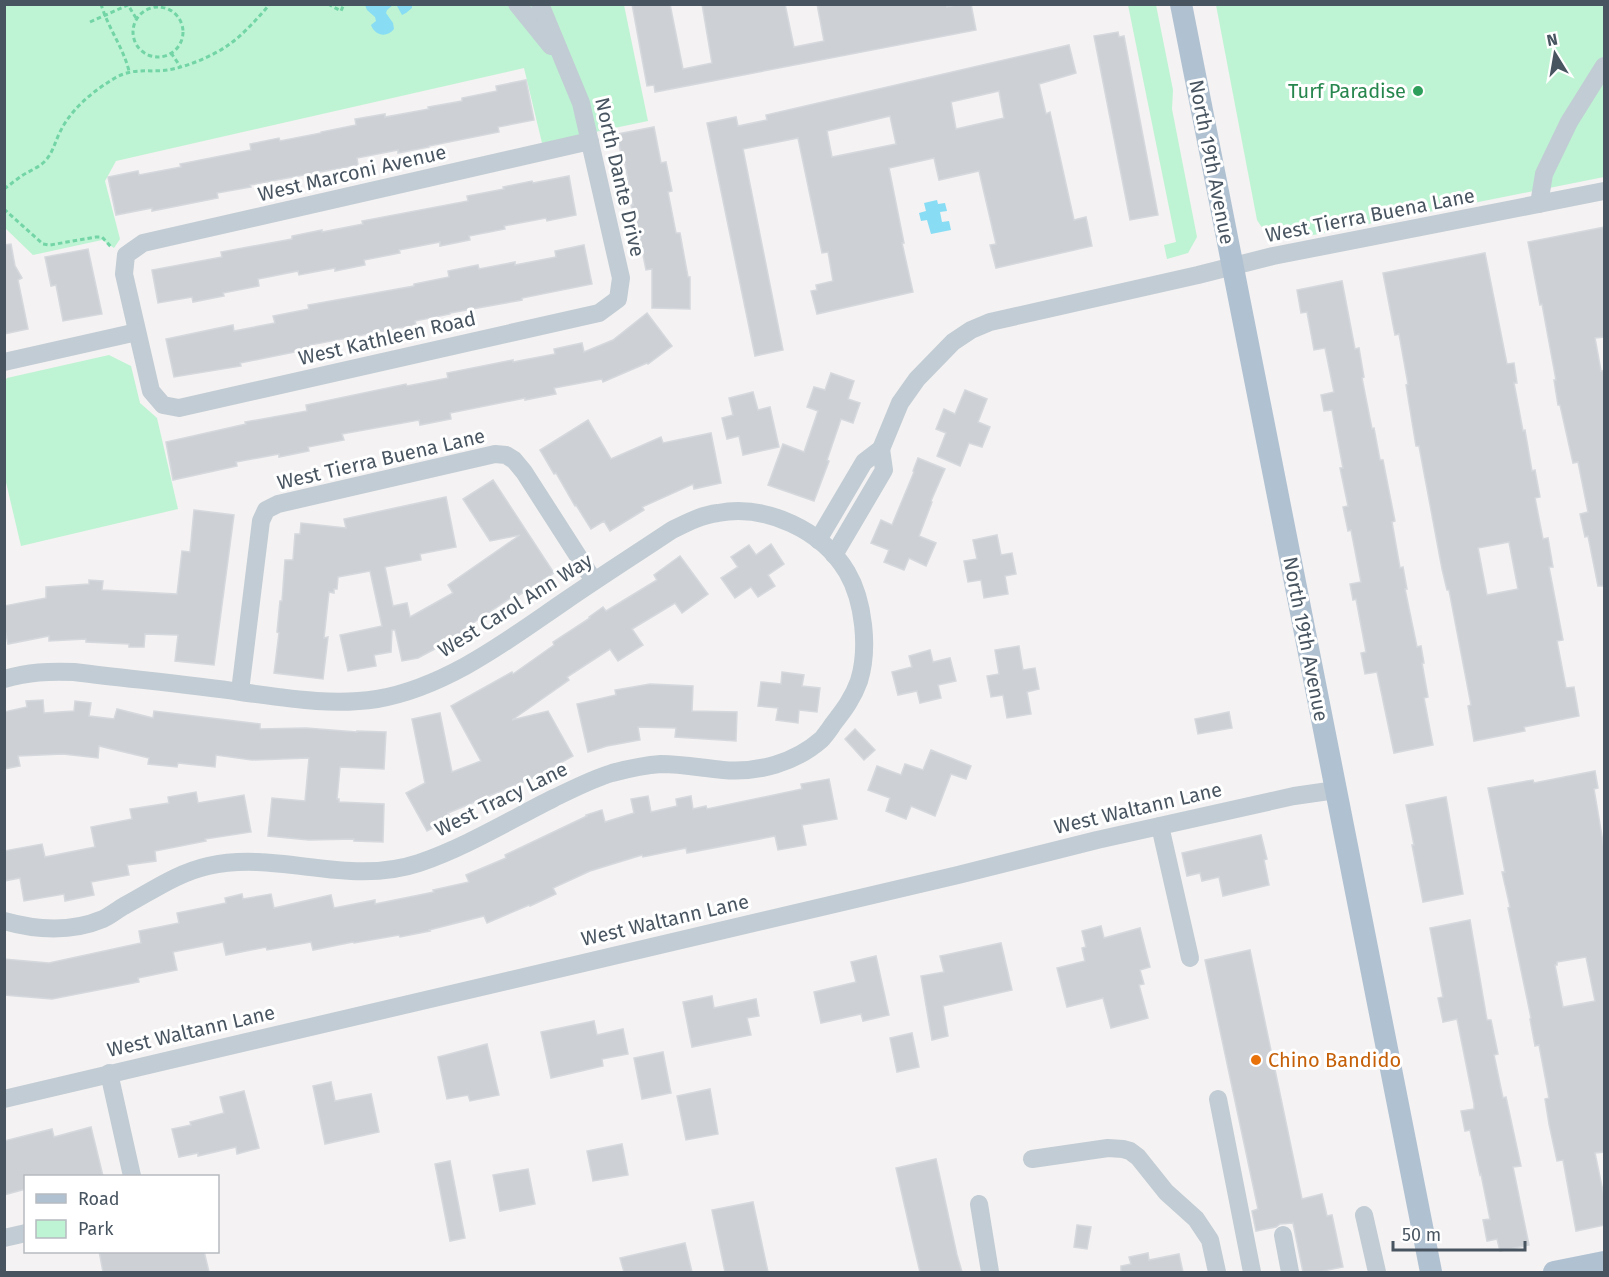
<svg xmlns="http://www.w3.org/2000/svg" width="1609" height="1277" font-family="'Fira Sans',sans-serif">
<style>
.green{fill:#bef4d3}
.water{fill:#88ddf4}
.building{fill:#cdd1d6;stroke:#d5d8dd;stroke-width:1.5;fill-rule:evenodd}
.lines{fill:none;stroke-linecap:round;stroke-linejoin:round}
.path{stroke:#73d5a5;stroke-width:3;stroke-dasharray:4.5 3;stroke-linecap:butt}
.minor{stroke:#c2ccd4;stroke-width:18}
.major{stroke:#b0c1d2;stroke-width:22}
.leisure-dot{fill:#2e9e5b;stroke:#fff;stroke-width:2}
.food-dot{fill:#e8710a;stroke:#fff;stroke-width:2}
.labels{text-anchor:middle;stroke-width:6;stroke-linejoin:round;paint-order:stroke}
.leisure-label{font-size:20px;fill:#27864d;stroke:#fff;text-anchor:end}
.street-label{font-size:20px;fill:#485561;stroke:#fff}
.food-label{font-size:20px;fill:#c56008;stroke:#fff;text-anchor:start}
</style>
<rect width="100%" height="100%" fill="#f4f2f2"/>
<!-- green -->
<g class="green">
<polygon points="4,5 624,5 648,121 542,143 524,68 116,161 105,181 120,239 114,248 102,240 33,255 5,228"/>
<polygon points="1128,5 1156,5 1173,90 1172,109 1197,237 1188,253 1167,259 1164,245 1176,242"/>
<path d="M1216,5H1604V177L1298,238C1278,240 1267,237 1257,220Z"/>
<polygon points="109,355 131,366 140,403 157,418 178,509 21,546 5,478 5,381 7,378"/>
</g>
<!-- water -->
<g class="water">
<path d="M412,5V8L406,13L402,15L397,6L393,5L387,10L386,13L393,23L394,29C387,38 375,36 371,25L376,21L375,17L367,10L365,5Z"/>
<polygon points="937,200 938,204 945,203 947,211 940,212 942,222 949,221 951,230 931,234 927,220 921,221 919,213 926,211 924,203"/>
</g>
<!-- building -->
<g class="building">
<polygon points="632,4 670,4 683,69 712,63 702,4 785,4 794,47 824,41 817,4 946,4 947,7 961,4 971,4 976,30 655,92 654,85 647,86"/>
<polygon points="1118,32 1119,37 1124,36 1158,215 1130,220 1094,36"/>
<path d="M1069,45L1076,73L1039,84L1046,114L1050,112L1074,220L1086,217L1092,246L996,268L990,245L996,244L979,171L939,180L934,158L889,168L904,243H902L913,292L817,314L811,291L817,290L816,285L833,281L828,252L822,253L798,138L743,149L783,350L755,356L707,123L736,117L738,126L767,120L766,115ZM999,91L1004,118L956,129L951,102ZM890,116L896,144L832,157L827,131Z"/>
<polygon points="526,80 534,120 498,127 499,132 429,146 429,147 398,153 398,150 357,158 358,165 250,185 251,187 217,193 218,198 152,211 152,208 116,215 108,177 138,171 139,175 181,167 180,164 251,150 250,144 279,138 280,141 321,133 321,132 356,125 355,119 385,114 385,117 429,109 428,107 462,101 462,98 497,91 496,86"/>
<polygon points="654,127 661,163 666,162 672,191 668,192 676,233 680,233 688,277 690,277 690,309 652,308 652,269 646,270 639,235 637,235 631,205 633,205 625,164 623,164 617,134"/>
<polygon points="569,176 576,215 547,221 546,218 504,226 505,229 469,236 470,240 440,246 440,242 399,250 400,253 364,260 365,265 335,271 335,268 299,275 298,271 258,279 259,286 223,293 224,296 193,302 192,297 158,303 152,270 222,257 221,252 292,239 292,236 322,230 322,232 363,224 362,221 468,201 467,196 504,189 503,187 532,181 533,183"/>
<polygon points="1605,227 1605,337 1595,338 1601,371 1605,370 1605,586 1598,586 1588,536 1585,537 1580,514 1588,512 1578,462 1573,463 1560,405 1558,405 1554,380 1556,380 1542,304 1540,305 1528,242"/>
<polygon points="11,244 15,266 22,278 18,280 28,329 4,334 4,245"/>
<polygon points="584,245 592,284 522,298 522,300 450,313 450,314 415,321 416,325 310,345 310,349 240,363 241,366 174,377 166,339 233,325 234,331 275,323 273,316 309,309 308,305 414,286 414,284 449,277 448,271 478,265 479,269 515,262 515,265 556,257 555,251"/>
<polygon points="88,249 102,314 63,321 56,285 51,286 45,257"/>
<path d="M1485,253L1507,364L1514,363L1517,383H1514L1523,431L1525,430L1532,471L1535,470L1540,497L1535,498L1543,539L1548,538L1553,567H1549L1563,640L1557,641L1566,688L1574,687L1579,716L1524,727L1525,731L1474,741L1468,706L1471,705L1449,590H1447L1442,569L1419,446H1416L1406,385L1408,384L1399,334L1395,335L1383,273ZM1509,542L1518,589L1487,595L1478,548Z"/>
<polygon points="1342,281 1355,349 1359,348 1364,377 1362,378 1372,429 1374,428 1380,460 1383,460 1389,491 1395,521 1392,522 1400,568 1403,567 1407,589 1405,589 1417,647 1421,646 1424,663 1422,663 1428,697 1424,698 1433,745 1394,753 1377,672 1365,674 1361,653 1366,652 1356,599 1353,600 1350,584 1361,582 1351,530 1348,531 1343,507 1348,506 1340,468 1343,468 1332,410 1324,411 1321,395 1334,392 1325,348 1314,350 1307,312 1301,313 1297,290"/>
<polygon points="647,313 672,346 648,364 647,363 603,382 602,379 554,388 556,394 525,400 525,398 450,413 451,419 420,425 419,420 342,434 344,440 308,447 309,451 279,457 279,454 236,462 237,466 173,480 166,442 246,424 245,422 307,411 306,405 406,384 407,386 448,378 447,373 513,360 513,362 555,354 554,349 582,343 584,352 613,340"/>
<polygon points="831,373 854,381 848,399 860,403 853,423 841,419 827,460 829,461 814,501 768,485 783,444 804,452 818,411 807,407 814,387 825,390"/>
<polygon points="965,390 987,399 978,422 990,427 982,447 969,443 960,466 937,456 946,433 936,429 944,409 955,414"/>
<polygon points="753,392 758,410 770,407 779,447 743,455 739,436 727,439 722,418 733,415 729,398"/>
<polygon points="588,420 611,459 661,437 663,443 711,433 721,483 694,489 693,484 642,507 644,510 610,531 604,521 591,529 576,505 575,506 556,473 554,474 540,450"/>
<polygon points="918,458 945,469 931,501 932,502 919,536 936,543 926,566 909,558 904,570 884,562 889,550 871,543 881,520 892,525 914,472 913,471"/>
<polygon points="493,480 554,573 513,599 512,597 461,631 463,634 418,658 402,661 395,630 392,630 391,652 374,655 376,666 348,671 340,635 382,626 370,571 338,577 337,589 334,589 334,593 329,592 324,638 328,637 323,679 274,673 279,633 277,632 280,601 282,601 285,560 293,560 295,534 300,534 301,523 346,528 344,519 446,497 456,547 420,554 421,560 385,567 393,606 407,603 410,617 453,593 448,585 520,535 490,541 463,499"/>
<polygon points="194,510 234,515 214,665 175,661 178,635 145,634 144,647 129,647 129,644 86,642 86,639 49,641 49,636 8,644 4,625 4,606 46,598 46,587 89,584 89,580 103,581 102,590 177,594 182,551 190,552"/>
<polygon points="997,535 1001,555 1012,553 1016,574 1005,576 1008,594 984,598 981,580 968,582 964,561 977,559 973,540"/>
<polygon points="771,544 784,564 768,575 775,586 758,597 751,587 735,598 721,578 738,567 731,557 749,545 756,555"/>
<polygon points="680,556 708,594 682,613 675,603 632,629 643,645 618,661 610,649 567,677 569,680 512,720 548,711 573,756 535,777 448,813 451,819 427,831 406,793 425,783 412,719 440,713 452,772 481,761 451,706 512,672 513,674 554,645 553,642 590,618 589,617 603,607 606,611 657,580 654,575"/>
<polygon points="1019,646 1023,670 1035,668 1039,689 1027,692 1031,714 1007,718 1003,695 991,697 987,676 999,674 995,650"/>
<polygon points="930,650 933,662 950,658 956,681 938,685 941,698 920,703 917,691 898,695 892,672 912,667 909,656"/>
<polygon points="782,672 804,675 802,686 820,688 817,712 799,710 798,723 776,720 778,708 758,706 761,682 781,684"/>
<polygon points="650,684 693,686 692,711 737,712 736,741 675,737 676,728 638,727 640,740 607,746 588,752 577,704 616,695 615,690"/>
<polygon points="43,700 44,713 74,711 75,701 91,703 89,716 114,719 117,709 153,718 154,711 260,724 260,729 306,728 357,732 357,731 386,732 384,769 340,767 337,799 339,799 339,802 384,804 383,842 354,841 354,839 309,840 268,836 272,798 305,801 309,758 252,760 216,755 215,767 178,763 177,767 148,764 149,758 99,746 98,758 63,754 18,756 20,766 4,769 4,712 27,707 26,701"/>
<polygon points="1229,712 1232,728 1198,734 1195,719"/>
<polygon points="855,729 875,750 864,760 845,739"/>
<polygon points="931,750 971,766 966,779 951,774 935,816 911,806 906,819 886,811 890,798 868,790 877,766 901,775 905,764 923,770"/>
<path d="M1595,771L1598,788L1594,789L1605,854V1152L1595,1153L1605,1201V1225L1576,1231L1563,1160L1557,1161L1549,1124L1545,1099L1549,1098L1539,1045L1535,1046L1530,1019L1531,1018L1508,908L1510,907L1502,872H1505L1488,788L1533,780L1534,783ZM1586,957L1595,1001L1563,1007L1555,965H1557V962Z"/>
<polygon points="829,779 837,819 802,825 806,845 778,850 775,836 687,853 686,848 643,857 642,855 590,871 553,888 556,894 530,906 529,905 487,923 484,916 429,930 430,931 400,937 399,935 354,943 353,942 313,950 311,942 267,950 266,947 226,955 223,942 173,952 177,970 138,978 139,982 52,999 4,995 4,959 49,963 141,943 139,931 179,923 177,913 226,903 225,898 242,894 243,899 271,894 274,908 331,895 334,908 375,900 375,904 434,892 433,890 469,882 466,875 506,858 505,855 587,816 586,815 602,810 605,822 634,813 631,799 648,796 651,812 677,806 676,799 691,796 693,809 706,806 707,809 802,789 801,784"/>
<polygon points="196,792 198,803 244,795 251,832 205,839 206,841 155,851 156,861 127,865 129,875 91,882 94,895 65,901 64,894 24,901 20,878 4,881 4,851 42,844 45,857 95,847 91,827 132,819 130,809 169,803 168,797"/>
<polygon points="1446,797 1463,894 1423,902 1412,845 1414,845 1406,805"/>
<polygon points="1261,835 1267,859 1264,860 1269,885 1223,896 1219,877 1202,881 1200,873 1187,876 1182,853"/>
<polygon points="1470,920 1487,1020 1491,1020 1498,1054 1494,1055 1503,1098 1506,1097 1521,1166 1513,1167 1529,1245 1500,1251 1497,1239 1487,1241 1483,1220 1490,1219 1481,1174 1480,1175 1470,1130 1465,1131 1461,1111 1474,1109 1474,1104 1457,1019 1443,1022 1438,998 1443,997 1430,928"/>
<polygon points="1101,926 1104,938 1140,928 1150,967 1140,970 1144,984 1139,985 1148,1018 1111,1028 1103,998 1067,1007 1057,968 1085,961 1082,948 1086,947 1082,931"/>
<polygon points="1001,943 1012,990 943,1006 948,1036 932,1040 921,976 944,972 940,956"/>
<polygon points="1250,950 1302,1199 1322,1194 1327,1216 1332,1215 1343,1267 1318,1272 1303,1272 1293,1223 1280,1224 1276,1227 1256,1231 1252,1211 1258,1209 1205,960"/>
<polygon points="876,956 889,1015 863,1021 861,1014 821,1023 814,992 856,982 851,962"/>
<polygon points="712,996 714,1008 756,999 759,1016 747,1018 751,1035 692,1047 683,1002"/>
<polygon points="594,1021 597,1035 623,1029 628,1054 602,1059 603,1066 551,1078 541,1032"/>
<polygon points="912,1033 919,1067 897,1072 890,1038"/>
<polygon points="487,1044 499,1095 470,1101 468,1095 447,1099 438,1057"/>
<polygon points="663,1052 671,1093 642,1099 634,1058"/>
<polygon points="331,1082 335,1101 371,1094 379,1132 325,1144 313,1086"/>
<polygon points="710,1089 718,1134 686,1140 677,1096"/>
<polygon points="244,1091 259,1148 237,1154 236,1147 198,1156 198,1153 179,1157 172,1129 191,1125 190,1122 224,1113 220,1097"/>
<polygon points="91,1127 103,1176 26,1176 26,1189 4,1195 4,1141 52,1129 54,1137"/>
<polygon points="622,1144 628,1175 593,1181 587,1151"/>
<polygon points="936,1159 957,1255 962,1272 920,1272 914,1247 896,1168"/>
<polygon points="450,1161 465,1238 450,1241 435,1164"/>
<polygon points="528,1169 535,1204 500,1211 493,1175"/>
<polygon points="753,1202 768,1272 725,1272 712,1210"/>
<polygon points="1077,1225 1091,1227 1087,1249 1074,1247"/>
<polygon points="685,1243 692,1272 624,1272 620,1258"/>
<polygon points="99,1251 204,1251 209,1272 103,1272"/>
<polygon points="1148,1253 1149,1260 1179,1254 1183,1272 1121,1272 1121,1266 1131,1264 1129,1257"/>
</g>
<g class="lines">
<!-- path -->
<g class="path">
<path d="M101,4C108,28 123,47 129,71"/>
<polyline points="328,4 341,11 344,4"/>
<circle cx="158" cy="32" r="25"/>
<polyline points="90,22 128,5 136,18"/>
<polyline points="171,53 180,66"/>
<path d="M4,189C11,184 17,179 23,175C31,170 40,167 46,160C53,152 55,142 60,132C71,109 93,91 115,78C136,66 151,74 173,69C191,65 212,56 227,46C243,35 257,19 270,4"/>
<polyline points="4,209 43,244 50,245 96,237 102,237 112,248"/>
</g>
<!-- minor -->
<g class="minor">
<polyline points="517,4 551,46"/>
<polyline points="540,4 581,103 621,278 618,299 599,313 179,408 163,405 151,391 124,274 126,255 143,243 590,141"/>
<polyline points="1539,204 1544,174 1569,122 1604,66"/>
<polyline points="4,362 137,332"/>
<polyline points="818,540 864,462 881,449 900,403 917,379 953,342 971,330 990,322 1198,275 1273,256 1604,191"/>
<polyline points="834,555 884,470 881,449"/>
<path d="M4,679C29,672 48,671 74,672C129,679 186,684 241,692C286,698 331,706 377,699C447,687 508,640 565,601C600,577 636,554 672,530C686,523 701,515 718,513C766,504 822,530 847,572C864,601 869,649 859,681C853,698 844,710 833,724C830,729 826,734 822,739C795,763 758,773 723,770C702,768 682,764 661,764C645,765 627,769 612,773C592,779 573,789 554,798C510,820 466,847 419,863C347,887 279,850 208,866C177,873 152,891 124,906C117,910 110,916 103,919C72,932 36,930 4,921"/>
<polyline points="240,691 261,521 266,510 278,504 495,454 506,455 514,460 524,472 594,581"/>
<polyline points="1160,826 1190,958"/>
<polyline points="109,1073 132,1176"/>
<polyline points="4,1099 958,875 1097,840 1294,796 1336,790"/>
<polyline points="1218,1099 1252,1272"/>
<polyline points="1032,1159 1108,1148 1123,1149 1130,1151 1138,1157 1166,1192 1196,1219 1210,1240 1217,1272"/>
<polyline points="979,1204 990,1272"/>
<polyline points="1364,1215 1377,1272"/>
<polyline points="1283,1235 1290,1272"/>
<polyline points="4,1238 26,1233"/>
</g>
<!-- major -->
<g class="major">
<polyline points="1181,4 1431,1272"/>
<polyline points="1554,1272 1604,1262"/>
</g>
</g>
<!-- markers -->
<circle class="leisure-dot" cx="1418" cy="91" r="6"/>
<circle class="food-dot" cx="1256" cy="1060" r="6"/>
<g class="labels">
<!-- leisure labels -->
<g class="leisure-label">
<text x="1406" y="98">Turf Paradise</text>
</g>
<!-- street labels -->
<g class="street-label">
<text transform="translate(1212 162) rotate(79)" y="7">North 19th Avenue</text>
<text transform="translate(352 173) rotate(-13)" y="7">West Marconi Avenue</text>
<text transform="translate(620 177) rotate(77)" y="7">North Dante Drive</text>
<text transform="translate(1370 215) rotate(-11)" y="7">West Tierra Buena Lane</text>
<text transform="translate(387 338) rotate(-13)" y="7">West Kathleen Road</text>
<text transform="translate(381 459) rotate(-13)" y="7">West Tierra Buena Lane</text>
<text transform="translate(515 605) rotate(-32)" y="7">West Carol Ann Way</text>
<text transform="translate(1306 639) rotate(79)" y="7">North 19th Avenue</text>
<text transform="translate(501 799) rotate(-26)" y="7">West Tracy Lane</text>
<text transform="translate(1138 808) rotate(-13)" y="7">West Waltann Lane</text>
<text transform="translate(665 920) rotate(-13)" y="7">West Waltann Lane</text>
<text transform="translate(191 1031) rotate(-13)" y="7">West Waltann Lane</text>
</g>
<!-- food labels -->
<g class="food-label">
<text x="1268" y="1067">Chino Bandido</text>
</g>
</g>
<!-- border -->
<rect width="1609" height="1277" fill="none" stroke="#485561" stroke-width="12"/>
<!-- legend -->
<rect x="24" y="1175" width="195" height="78" fill="#ffffff" stroke="#b6bbc0" stroke-width="1.5"/>
<rect x="36" y="1194" width="30" height="9" fill="#b0c1d2" stroke="#b6bbc0" stroke-width="1.5"/>
<text x="78" y="1205" font-size="18" fill="#485561">Road</text>
<rect x="36" y="1220" width="30" height="18" fill="#bef4d3" stroke="#b6bbc0" stroke-width="1.5"/>
<text x="78" y="1235" font-size="18" fill="#485561">Park</text>
<!-- north arrow -->
<g transform="translate(1555 54) rotate(349)" stroke="#ffffff" stroke-width="4.5" paint-order="stroke">
<path d="M0-4.5L10 22L0 15L-10 22Z" fill="#485561"/>
<text y="-9" font-size="16" font-weight="bold" text-anchor="middle" fill="#485561">N</text>
</g>
<!-- scale -->
<path d="M1393 1241v9h132v-9" fill="none" stroke="#485561" stroke-width="3"/>
<text x="1402" y="1241" font-size="18" fill="#485561" stroke="#ffffff" stroke-width="4.5" paint-order="stroke">50 m</text>
</svg>
